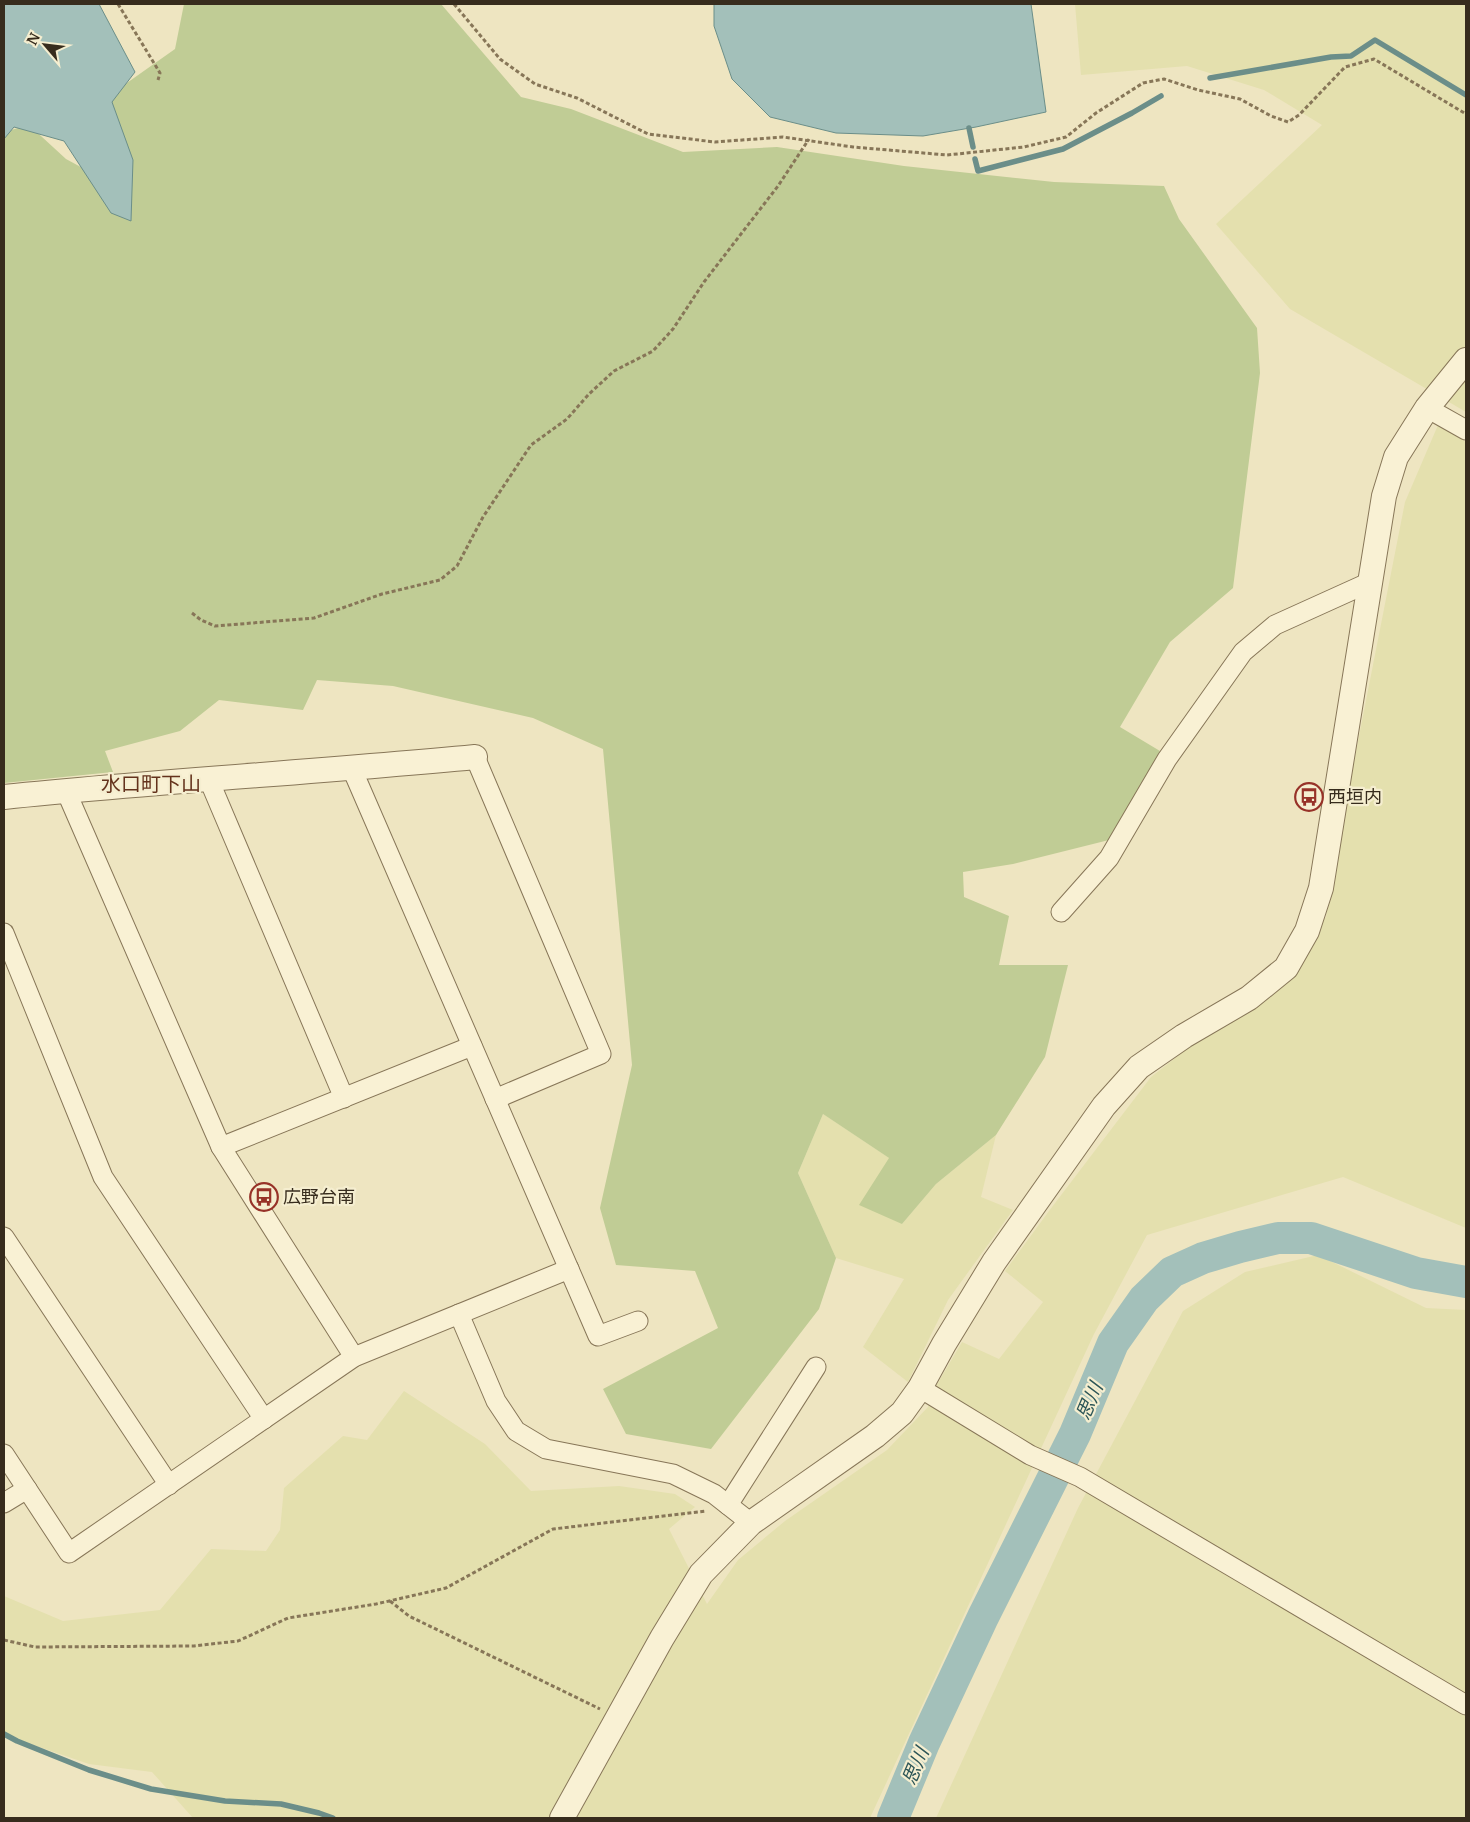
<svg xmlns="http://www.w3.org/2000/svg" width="1470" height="1822" font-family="Merriweather,'Noto Sans JP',serif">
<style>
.farmland{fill:#e4e0ae}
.green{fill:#c0cc95}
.water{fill:#a3c0ba;stroke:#6b8e89}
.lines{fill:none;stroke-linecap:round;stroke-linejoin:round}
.stream{stroke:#6b8e89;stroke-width:5.5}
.river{stroke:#a3c0ba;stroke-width:32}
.minor-casing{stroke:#877658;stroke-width:21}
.tertiary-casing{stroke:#877658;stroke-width:26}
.path{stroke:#877658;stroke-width:3;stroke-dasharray:4 2.5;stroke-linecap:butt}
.minor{stroke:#f9f1d4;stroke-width:19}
.tertiary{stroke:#f9f1d4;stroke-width:24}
.labels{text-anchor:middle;stroke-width:4.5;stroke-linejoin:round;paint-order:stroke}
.poi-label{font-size:18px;fill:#372c1d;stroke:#f5eed0;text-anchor:start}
.water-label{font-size:19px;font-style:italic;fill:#2c5557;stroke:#f5eed0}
.quarter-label{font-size:20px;fill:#64321c;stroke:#f5eed0}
</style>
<rect width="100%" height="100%" fill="#eee5c1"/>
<!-- farmland -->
<g class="farmland">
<polygon points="1075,4 1466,4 1466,412 1290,309 1216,224 1322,125 1264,90 1187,66 1081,75"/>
<polygon points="1438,425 1466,442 1466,1228 1343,1177 1147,1235 1094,1334 870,1818 193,1818 152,1772 89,1764 4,1735 4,1596 63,1621 160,1610 211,1549 266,1551 280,1530 284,1488 343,1436 367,1440 404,1391 485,1444 531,1491 619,1486 675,1494 695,1507 669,1529 707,1604 738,1560 785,1521 887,1450 928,1407 936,1386 962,1342 999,1359 1043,1302 1005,1271 1049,1211 1151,1077 1280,976 1326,917 1351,777 1405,502"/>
<polygon points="823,1114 889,1158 902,1224 936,1184 996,1135 981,1197 1013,1210 948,1300 908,1382 863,1347 904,1279 836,1258 798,1173"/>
<polygon points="1318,1255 1426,1308 1466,1310 1466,1818 936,1818 1078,1508 1183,1311 1245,1272"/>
</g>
<!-- green -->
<polygon class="green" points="184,4 441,4 521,97 571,109 683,152 777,147 904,166 1054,182 1164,186 1179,219 1257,328 1260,373 1233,588 1170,642 1120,727 1160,751 1113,839 1013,864 963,872 964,897 1009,916 999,965 1068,965 1045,1057 996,1135 936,1184 902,1224 859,1205 889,1158 823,1114 798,1173 836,1258 819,1309 711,1449 626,1434 603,1389 718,1328 695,1271 616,1265 600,1208 632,1065 603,749 533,718 393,686 317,680 303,710 219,700 180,731 105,751 113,772 4,783 4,132 29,125 66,159 114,185 107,97 175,49"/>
<!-- water -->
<g class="water">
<polygon points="4,4 99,4 135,72 112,102 133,160 131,221 111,213 64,141 14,127 4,139"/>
<polygon points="714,4 1031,4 1046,112 976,127 923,136 836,133 770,117 732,79 714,26"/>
</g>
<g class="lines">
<!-- stream -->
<g class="stream">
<polyline points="1210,78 1331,57 1351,56 1375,40 1466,95"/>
<polyline points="969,128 973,147"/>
<polyline points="975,159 978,171 1063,149 1132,113 1161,96"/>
<polyline points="4,1734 17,1741 89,1770 151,1789 225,1801 281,1804 319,1813 333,1818"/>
</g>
<!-- river -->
<polyline class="river" points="893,1818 924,1743 983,1617 1075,1434 1113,1343 1144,1299 1172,1272 1203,1258 1240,1247 1278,1238 1311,1238 1416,1273 1466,1282"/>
<defs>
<g id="minor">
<polyline points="1427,408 1466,430"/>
<polyline points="475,757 601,1054 495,1099"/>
<polyline points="352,769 598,1336 638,1321"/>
<polyline points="209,780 344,1098"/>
<polyline points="66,791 221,1147 354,1357"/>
<polyline points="1061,912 1109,858 1167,759 1243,652 1275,625 1370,582"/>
<polyline points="4,933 103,1177 264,1419"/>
<polyline points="221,1147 472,1046"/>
<polyline points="4,1237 169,1485"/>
<polyline points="459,1314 496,1401 516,1431 546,1449 673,1474 714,1494 751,1523"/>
<polyline points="920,1388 1030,1455 1080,1477 1466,1705"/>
<polyline points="4,1454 69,1553 354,1357 569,1269"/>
<polyline points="4,1503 27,1489"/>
<polyline points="728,1505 816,1367"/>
</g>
<g id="tertiary">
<path d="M4,797C160,781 318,772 475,757"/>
<polyline points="562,1818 662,1638 701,1574 751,1523 875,1436 902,1413 920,1388 944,1344 994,1262 1104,1106 1139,1067 1184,1036 1249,998 1286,968 1307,931 1321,888 1384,496 1396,457 1427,408 1466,360"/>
</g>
</defs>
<!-- minor casing -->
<use href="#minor" class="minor-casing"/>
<!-- tertiary casing -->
<use href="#tertiary" class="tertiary-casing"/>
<!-- path -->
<g class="path">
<polyline points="118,4 160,73 158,80"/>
<polyline points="454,4 500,59 535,84 577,98 648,134 715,142 783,137 853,147 947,155 1024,147 1066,137 1096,113 1143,83 1164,79 1198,90 1240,99 1271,116 1288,122 1299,115 1345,67 1374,59 1466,114"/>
<polyline points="192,613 201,620 215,626 314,618 382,594 440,580 457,566 483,517 531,445 567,419 589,394 614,371 653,351 673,329 704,282 778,186 809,139"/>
<polyline points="390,1601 409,1616 600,1709"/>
<polyline points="4,1640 35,1647 194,1646 238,1641 288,1618 376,1604 446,1588 553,1529 706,1511"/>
</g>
<!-- minor -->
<use href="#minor" class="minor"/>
<!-- tertiary -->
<use href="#tertiary" class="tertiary"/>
</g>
<!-- icons -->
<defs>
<symbol id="bus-ring" viewBox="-11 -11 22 22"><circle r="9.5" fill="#f5eed0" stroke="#973228" stroke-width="1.5"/><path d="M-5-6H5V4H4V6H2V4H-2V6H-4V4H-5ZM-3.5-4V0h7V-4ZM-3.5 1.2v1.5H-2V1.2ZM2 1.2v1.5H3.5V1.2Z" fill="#973228"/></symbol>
</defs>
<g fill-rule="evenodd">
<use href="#bus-ring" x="1293" y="781" width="32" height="32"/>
<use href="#bus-ring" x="248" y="1181" width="32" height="32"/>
</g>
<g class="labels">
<!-- poi labels -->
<g class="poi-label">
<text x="1328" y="803">西垣内</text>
<text x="283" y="1203">広野台南</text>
</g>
<!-- water labels -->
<g class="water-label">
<text transform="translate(1089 1401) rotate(-67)" y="7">思川</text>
<text transform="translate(915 1766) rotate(-67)" y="7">思川</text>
</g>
<!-- quarter labels -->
<g class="quarter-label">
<text x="151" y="791">水口町下山</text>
</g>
</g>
<!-- border -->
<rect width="1470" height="1822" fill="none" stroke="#372c1d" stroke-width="10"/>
<!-- north arrow -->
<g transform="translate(45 45) rotate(298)" stroke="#f5eed0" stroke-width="4" paint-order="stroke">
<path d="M0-4L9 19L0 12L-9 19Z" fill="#372c1d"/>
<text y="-8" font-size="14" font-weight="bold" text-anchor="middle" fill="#372c1d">N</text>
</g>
</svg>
